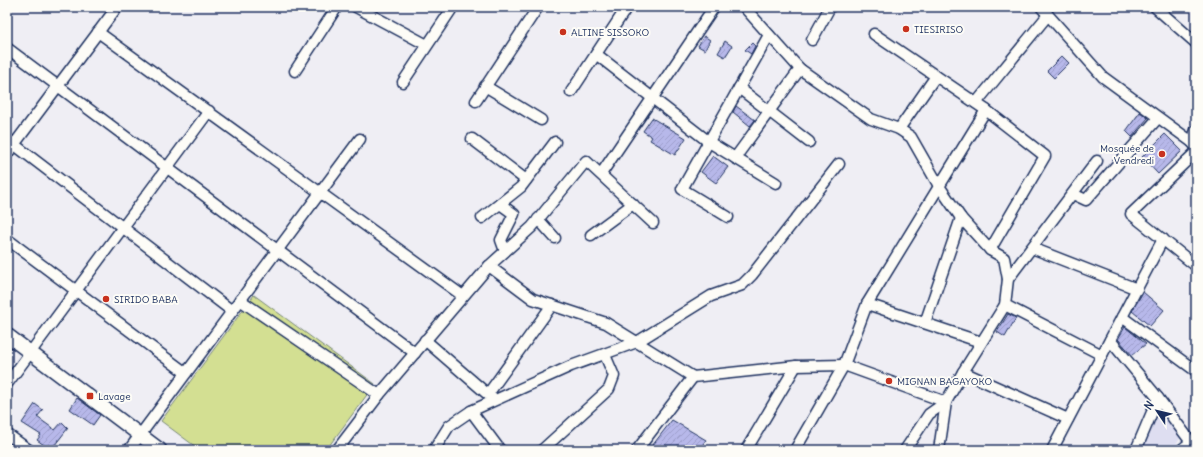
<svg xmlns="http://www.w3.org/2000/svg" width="1203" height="457" font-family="Delius,sans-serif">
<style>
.built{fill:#dedef1}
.pitch{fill:#d3df92;stroke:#778778}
.building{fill:url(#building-hatch);stroke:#1b2f5e}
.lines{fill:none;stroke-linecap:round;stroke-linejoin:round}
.minor-casing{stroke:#1b2f5e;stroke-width:13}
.tertiary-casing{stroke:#1b2f5e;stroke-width:16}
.minor{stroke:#fdfcf7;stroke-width:10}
.tertiary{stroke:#fdfcf7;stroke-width:13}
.poi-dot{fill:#c8321e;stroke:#fdfcf7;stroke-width:1.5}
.labels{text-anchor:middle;stroke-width:4;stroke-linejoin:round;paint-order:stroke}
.poi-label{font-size:10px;fill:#1b2f5e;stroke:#fdfcf7;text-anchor:start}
</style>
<defs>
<pattern id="building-hatch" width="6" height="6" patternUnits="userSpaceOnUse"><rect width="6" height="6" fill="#b7b8ea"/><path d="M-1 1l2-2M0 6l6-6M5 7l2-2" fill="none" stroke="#9d9ecb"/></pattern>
</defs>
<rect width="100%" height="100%" fill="#efeef4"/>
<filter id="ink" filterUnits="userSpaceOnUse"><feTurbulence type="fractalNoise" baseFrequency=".025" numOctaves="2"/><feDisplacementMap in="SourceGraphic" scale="8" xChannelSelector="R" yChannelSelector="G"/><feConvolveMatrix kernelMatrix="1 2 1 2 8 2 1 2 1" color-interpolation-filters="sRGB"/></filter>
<g filter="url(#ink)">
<!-- built -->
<polygon class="built" points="1156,410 1183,433 1173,450 1140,450"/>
<!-- pitch -->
<polygon class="pitch" points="254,295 375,384 326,450 200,450 161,421"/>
<!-- building -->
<g class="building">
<polygon points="704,36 710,40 705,50 698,46"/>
<polygon points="725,41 732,46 725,57 718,53"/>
<polygon points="752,43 755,46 751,54 745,50"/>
<polygon points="1062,56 1069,63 1054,78 1047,71"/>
<polygon points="736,106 755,120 750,126 733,112"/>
<polygon points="1140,112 1148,118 1132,137 1126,131"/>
<polygon points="652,118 686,138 675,155 650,140 652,137 643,131"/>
<polygon points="1165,134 1182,151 1158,174 1142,157"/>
<polygon points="713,156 728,167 716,183 701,172"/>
<polygon points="1143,292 1164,310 1150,326 1132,311"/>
<polygon points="1008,314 1016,318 1005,337 997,332"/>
<polygon points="1125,327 1146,344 1132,355 1118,339"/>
<polygon points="77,398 100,415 93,425 70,409"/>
<polygon points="35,404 43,410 37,417 55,430 62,422 68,428 51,450 37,440 41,435 22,423"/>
<polygon points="672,420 706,440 699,450 659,450 652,446"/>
</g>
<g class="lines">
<defs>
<g id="minor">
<polyline points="356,7 427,45"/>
<polyline points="744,7 800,69 871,119 899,129 911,137 939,186 961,218 990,250 1004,258 1008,279 1005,305 963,372 946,402 939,450"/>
<polyline points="1041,7 1103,77 1192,142 1196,147"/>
<polyline points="1155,7 1196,43"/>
<polyline points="98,32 463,296"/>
<polyline points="874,34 986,110 1045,156 990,250"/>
<polyline points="812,40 830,7"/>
<polyline points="7,48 415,353"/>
<polyline points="596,54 709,142 776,183"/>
<polyline points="295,71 337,7"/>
<polyline points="403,82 453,7"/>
<polyline points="485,86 541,120"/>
<polyline points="739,88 809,142"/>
<polyline points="571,92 627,7"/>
<polyline points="476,101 538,7"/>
<polyline points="976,103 1048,15"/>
<polyline points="899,129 936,76"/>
<polyline points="7,139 232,311"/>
<polyline points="472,139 526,180"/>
<polyline points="1192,142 1196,130"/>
<polyline points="1196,152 1131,214 1196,266"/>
<polyline points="7,154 117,7"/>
<polyline points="735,158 800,69"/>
<polyline points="601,174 714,7"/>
<polyline points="1073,194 1086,200 1158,118"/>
<polyline points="500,204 514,214 501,240 505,251"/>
<polyline points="728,217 682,189 769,35"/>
<polyline points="482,218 521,187 555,142"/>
<polyline points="538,219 555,238"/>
<polyline points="591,235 633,204"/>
<polyline points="7,239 186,373"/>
<polyline points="1032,248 1137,289"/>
<polyline points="489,266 533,299 606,323 693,377 796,366 844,365 946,402"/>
<polyline points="1008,279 1097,161"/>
<polyline points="240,300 379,395"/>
<polyline points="867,304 981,342"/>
<polyline points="1005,305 1102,355"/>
<polyline points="1122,317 1196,371"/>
<polyline points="925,323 961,218"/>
<polyline points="425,340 492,398"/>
<polyline points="1110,340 1158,398 1191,442 1181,450"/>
<polyline points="963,372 1068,419"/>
<polyline points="7,384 209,111"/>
<polyline points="488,394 552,305"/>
<polyline points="471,411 571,366 637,342 711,296 742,285 752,275 839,164"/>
<polyline points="7,434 29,450"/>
<polyline points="129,450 360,139"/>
<polyline points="337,450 379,395 489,266 532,227 586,161 653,223"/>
<polyline points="434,450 449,426 471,411 500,450"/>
<polyline points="542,450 609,389 614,376 605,355"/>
<polyline points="637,450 693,377"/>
<polyline points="746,450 796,366"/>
<polyline points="795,450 844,365 867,304 986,110"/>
<polyline points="905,450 929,414 946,402"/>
<polyline points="1052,450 1163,239"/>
<polyline points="1136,450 1158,398"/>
</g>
<polyline id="tertiary" points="7,335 160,450"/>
</defs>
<!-- minor casing -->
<use href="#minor" class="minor-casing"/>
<!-- tertiary casing -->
<use href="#tertiary" class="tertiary-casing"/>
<!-- minor -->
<use href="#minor" class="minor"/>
<!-- tertiary -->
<use href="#tertiary" class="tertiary"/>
</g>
</g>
<!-- markers -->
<g class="poi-dot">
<circle cx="906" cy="29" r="4"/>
<circle cx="563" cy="32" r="4"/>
<circle cx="1162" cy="154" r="4"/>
<circle cx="106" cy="299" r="4"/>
<circle cx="889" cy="381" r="4"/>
<rect x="86" y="392" width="8" height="8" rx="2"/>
</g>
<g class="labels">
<!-- poi labels -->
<g class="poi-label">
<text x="914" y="33">TIESIRISO</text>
<text x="571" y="36">ALTINE SISSOKO</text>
<text x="1154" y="152" text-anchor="end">Mosquée de<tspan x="1154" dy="12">Vendredi</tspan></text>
<text x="114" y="303">SIRIDO BABA</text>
<text x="897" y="385">MIGNAN BAGAYOKO</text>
<text x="98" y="400">Lavage</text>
</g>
</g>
<!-- margin -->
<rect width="1203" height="457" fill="none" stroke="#fdfcf7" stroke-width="24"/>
<rect x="12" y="12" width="1179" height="433" fill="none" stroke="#1b2f5e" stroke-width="1.5" filter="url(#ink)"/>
<!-- north arrow -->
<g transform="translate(1157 411) rotate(305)" stroke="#fdfcf7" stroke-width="3" paint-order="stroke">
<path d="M0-3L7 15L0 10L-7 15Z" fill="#1b2f5e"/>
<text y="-6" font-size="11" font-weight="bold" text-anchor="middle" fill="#1b2f5e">N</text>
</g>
</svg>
